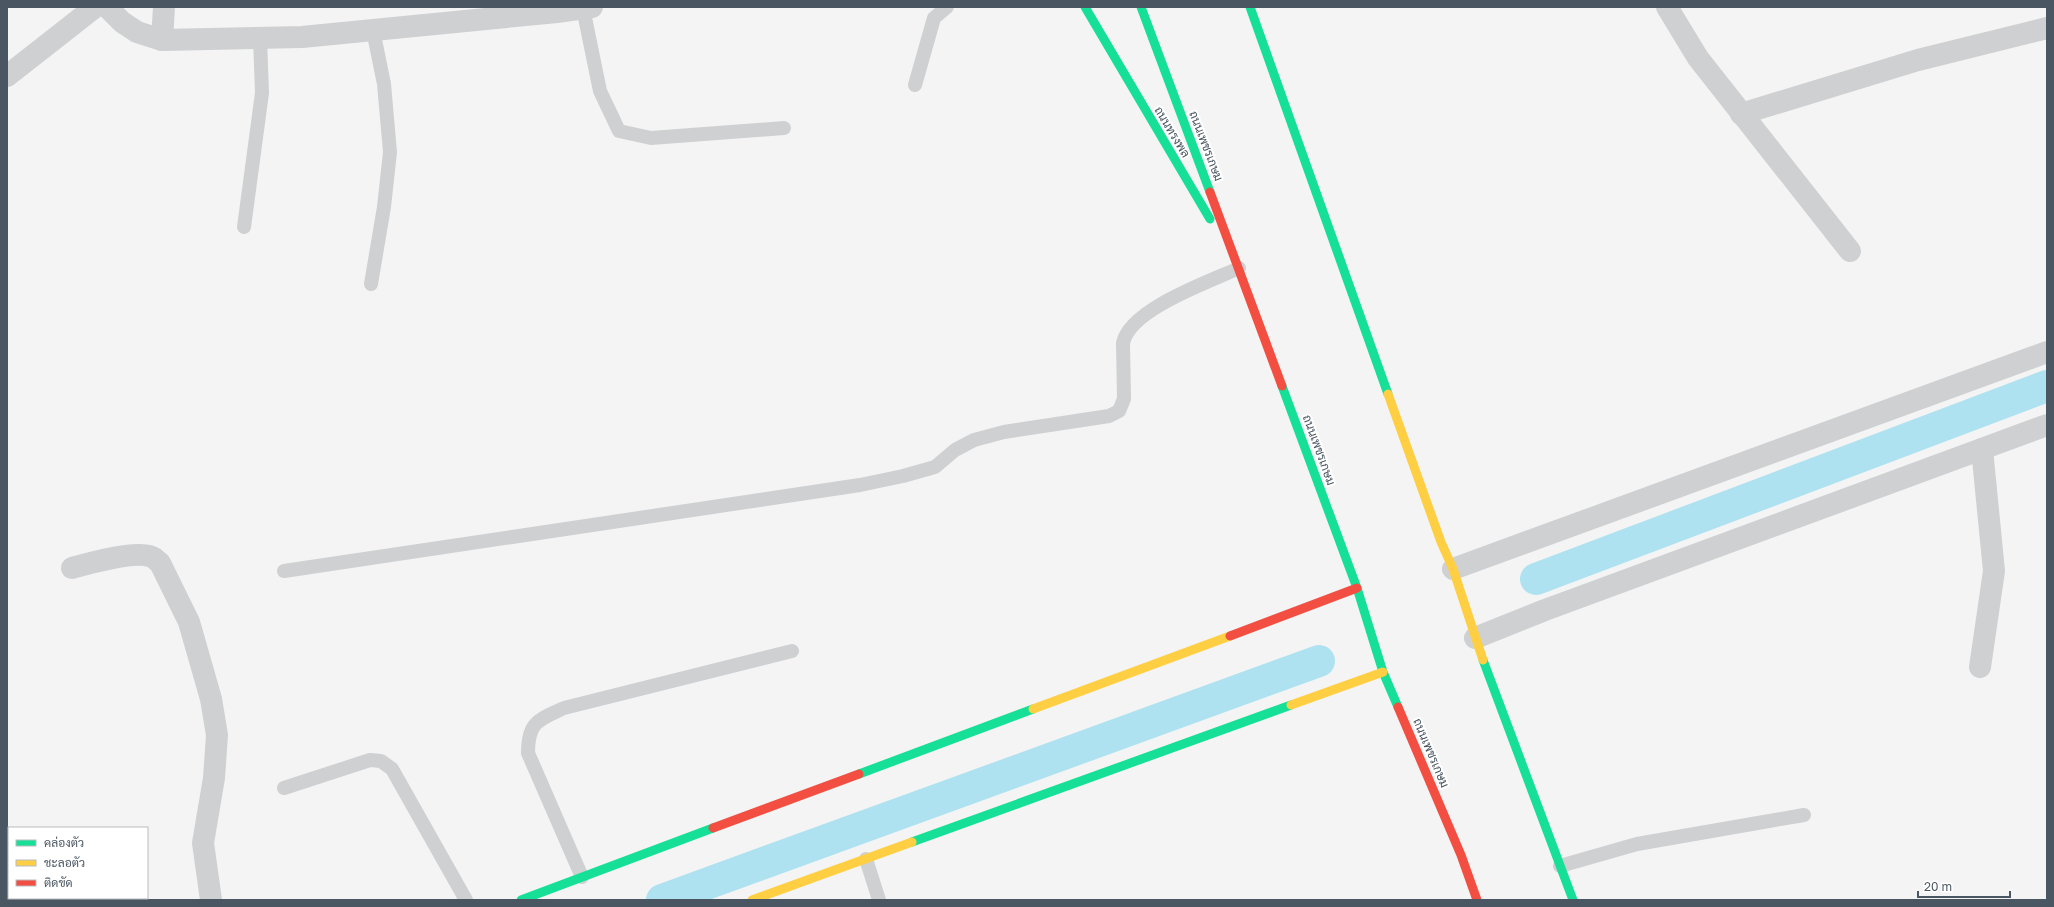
<svg xmlns="http://www.w3.org/2000/svg" width="2054" height="907" font-family="'Golos Text',Sarabun,sans-serif">
<style>
.lines{fill:none;stroke-linecap:round;stroke-linejoin:round}
.canal{stroke:#aee2f0;stroke-width:32}
.lane{stroke:#ced0d2;stroke-width:14}
.street{stroke:#ced0d2;stroke-width:22}
.fast{stroke:#16e098;stroke-width:9}
.slow{stroke:#ffcf43;stroke-width:9}
.jam{stroke:#f24e42;stroke-width:9}
.labels{text-anchor:middle;stroke-width:4;stroke-linejoin:round;paint-order:stroke}
.street-label{font-size:12px;fill:#4a5661;stroke:#fff}
</style>
<rect width="100%" height="100%" fill="#f4f4f4"/>
<g class="lines">
<!-- canal -->
<g class="canal">
<polyline points="1536,579 2047,386"/>
<polyline points="662,900 1319,661"/>
</g>
<!-- lane -->
<g class="lane">
<polyline points="583,8 600,91 619,131 651,138 784,128"/>
<polyline points="915,85 934,18 947,7"/>
<polyline points="244,227 262,93 260,38"/>
<polyline points="371,284 384,207 390,152 384,84 373,30"/>
<path d="M284,571L860,485L903,476L935,467L955,450L974,440L1004,432L1109,416L1119,411L1124,399L1123,343C1130,309 1209,282 1239,268"/>
<polyline points="284,788 370,760 381,761 392,769 466,900"/>
<polyline points="866,859 879,900"/>
<polyline points="1560,866 1637,844 1804,815"/>
<path d="M582,877L528,753C528,722 538,720 564,708L792,651"/>
</g>
<!-- street -->
<g class="street">
<polyline points="107,7 122,22 137,32 162,40 302,37 557,12 592,7"/>
<polyline points="1667,7 1698,58 1850,251"/>
<polyline points="162,40 164,7"/>
<polyline points="7,76 95,7"/>
<polyline points="1741,114 1918,60 2047,28"/>
<path d="M72,568C90,563 136,550 152,557C155,558 157,561 160,563L189,622L211,699L217,735L214,778L203,843L211,900"/>
<polyline points="1453,569 2047,352"/>
<polyline points="1475,638 1545,610 2047,425"/>
<polyline points="1980,667 1994,571 1982,449"/>
<polyline points="7,849 9,851"/>
<polyline points="45,898 47,900"/>
</g>
<!-- fast -->
<g class="fast">
<polyline points="1085,7 1210,219"/>
<polyline points="1141,7 1210,192"/>
<polyline points="1250,7 1388,394"/>
<polyline points="1282,386 1357,588 1383,672 1398,707"/>
<polyline points="1483,660 1573,900"/>
<polyline points="859,774 1033,709"/>
<polyline points="912,842 1291,705"/>
<polyline points="521,900 713,828"/>
</g>
<!-- slow -->
<g class="slow">
<polyline points="1388,394 1441,542 1453,569 1483,660"/>
<polyline points="1291,705 1383,672"/>
<polyline points="1033,709 1230,636"/>
<polyline points="752,900 912,842"/>
</g>
<!-- jam -->
<g class="jam">
<polyline points="1210,192 1282,386"/>
<polyline points="1230,636 1357,588"/>
<polyline points="1398,707 1461,855 1477,900"/>
<polyline points="713,828 859,774"/>
</g>
</g>
<g class="labels">
<!-- street labels -->
<g class="street-label">
<text transform="translate(1172 132) rotate(59)" y="4">ถนนทรงพล</text>
<text transform="translate(1206 146) rotate(69)" y="4">ถนนเพชรเกษม</text>
<text transform="translate(1319 450) rotate(70)" y="4">ถนนเพชรเกษม</text>
<text transform="translate(1431 753) rotate(67)" y="4">ถนนเพชรเกษม</text>
</g>
</g>
<!-- border -->
<rect width="2054" height="907" fill="none" stroke="#4a5661" stroke-width="16"/>
<!-- legend -->
<rect x="8" y="827" width="140" height="72" fill="#ffffff" stroke="#b7bbc0"/>
<rect x="16" y="840" width="20" height="6" fill="#16e098" stroke="#b7bbc0"/>
<text x="44" y="847" font-size="12" fill="#4a5661">คล่องตัว</text>
<rect x="16" y="860" width="20" height="6" fill="#ffcf43" stroke="#b7bbc0"/>
<text x="44" y="867" font-size="12" fill="#4a5661">ชะลอตัว</text>
<rect x="16" y="880" width="20" height="6" fill="#f24e42" stroke="#b7bbc0"/>
<text x="44" y="887" font-size="12" fill="#4a5661">ติดขัด</text>
<!-- scale -->
<path d="M1918 891v6h92v-6" fill="none" stroke="#4a5661" stroke-width="2"/>
<text x="1924" y="891" font-size="12" fill="#4a5661" stroke="#ffffff" stroke-width="3" paint-order="stroke">20 m</text>
</svg>
